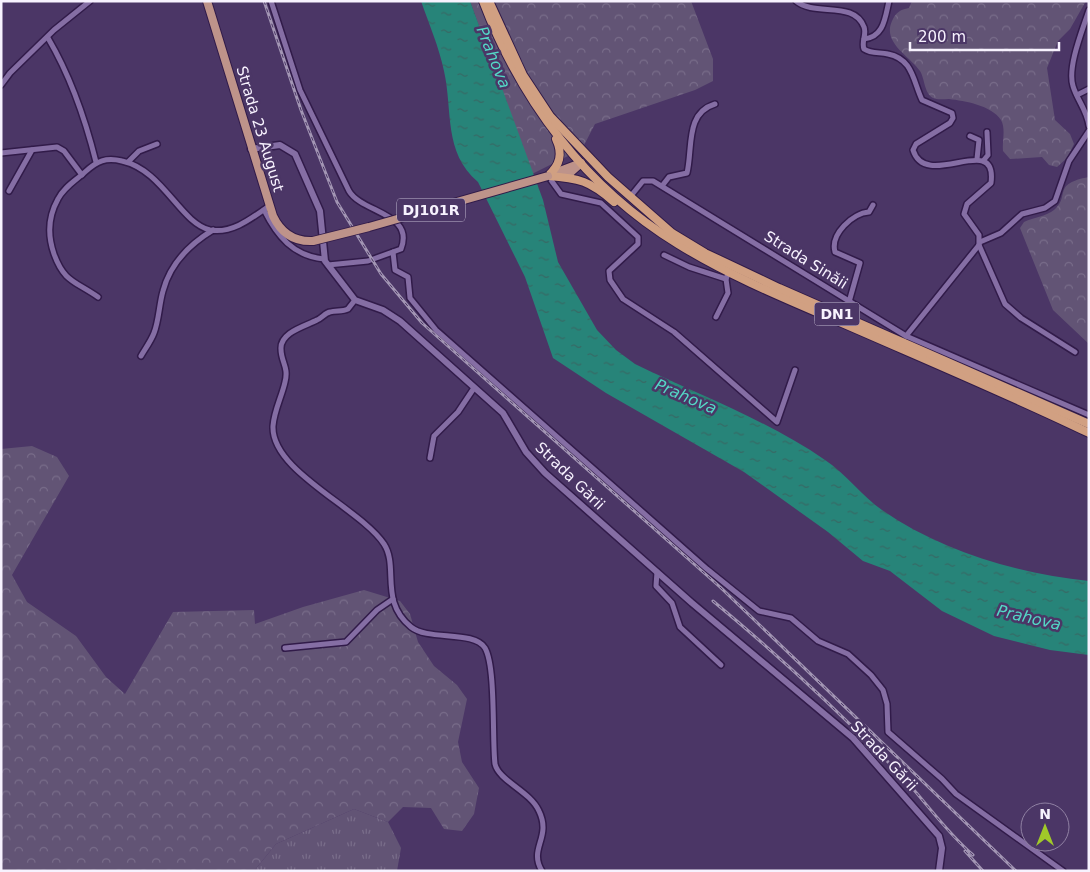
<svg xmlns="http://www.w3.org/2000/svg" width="1090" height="872" font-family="'DejaVu Sans',sans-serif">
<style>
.grass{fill:url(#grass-tufts)}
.forest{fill:url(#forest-crowns)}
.water{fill:url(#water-ripples)}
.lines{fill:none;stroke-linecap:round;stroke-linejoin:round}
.minor-casing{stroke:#311b49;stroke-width:8}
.tertiary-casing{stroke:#311b49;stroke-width:9}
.primary-casing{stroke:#311b49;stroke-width:10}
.trunk-casing{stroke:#311b49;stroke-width:10}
.minor{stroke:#856ea4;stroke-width:5}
.tertiary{stroke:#856ea4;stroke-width:6}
.primary{stroke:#be938a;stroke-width:8}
.trunk{stroke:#d1a082;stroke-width:8}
.rail-casing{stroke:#a396b4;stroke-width:3}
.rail{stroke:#4b3666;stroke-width:1;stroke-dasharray:4;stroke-linecap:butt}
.primary-bridge-casing{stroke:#311b49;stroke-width:10;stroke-linecap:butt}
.primary-bridge{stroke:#be938a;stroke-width:8}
.labels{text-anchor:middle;stroke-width:5;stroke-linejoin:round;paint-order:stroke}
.shield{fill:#4b3666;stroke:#c3bad0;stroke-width:1}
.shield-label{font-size:14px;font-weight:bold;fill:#f7f2fe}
.street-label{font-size:15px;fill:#f7f2fe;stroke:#4b3666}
.water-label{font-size:16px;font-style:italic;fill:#54d7c6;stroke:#4b3666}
</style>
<defs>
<pattern id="grass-tufts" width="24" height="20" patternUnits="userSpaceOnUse" patternTransform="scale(1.25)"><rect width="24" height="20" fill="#625475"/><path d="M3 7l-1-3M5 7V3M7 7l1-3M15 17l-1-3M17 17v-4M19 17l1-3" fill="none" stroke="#796d8a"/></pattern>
<pattern id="forest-crowns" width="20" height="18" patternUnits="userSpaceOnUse" patternTransform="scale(1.25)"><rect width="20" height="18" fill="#625475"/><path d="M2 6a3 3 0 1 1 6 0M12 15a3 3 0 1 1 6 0" fill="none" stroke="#796d8a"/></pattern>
<pattern id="water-ripples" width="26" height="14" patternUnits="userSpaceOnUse" patternTransform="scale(1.25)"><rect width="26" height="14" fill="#278479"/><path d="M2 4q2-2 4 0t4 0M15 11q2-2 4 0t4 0" fill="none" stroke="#376965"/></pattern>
</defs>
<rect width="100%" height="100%" fill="#4b3666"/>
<!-- grass -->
<polygon class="grass" points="354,809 388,822 401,848 397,871 254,871 276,844"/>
<!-- forest -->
<g class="forest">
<polygon points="470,1 691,1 713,59 713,81 695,90 595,124 582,149 532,174"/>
<path d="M912,1H1086L1070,29L1058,41L1047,68L1055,120L1070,134L1074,144L1067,158L1057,167L1049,165L1042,157L1010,159L1003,151C1002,141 1006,129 1001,120C991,105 965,101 949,99C944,99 937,100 933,98C924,93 925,79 920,71C910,56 882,43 892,21C896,12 900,10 909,8Z"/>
<path d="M1089,177V344L1053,310L1020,228L1024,222C1032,218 1047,216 1054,210C1071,196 1051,184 1089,177Z"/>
<polygon points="32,446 57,457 69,476 12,575 27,602 76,636 106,677 125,694 173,612 254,610 255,624 303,607 364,590 400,601 410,614 418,642 434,666 457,685 467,699 458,742 462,762 479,788 474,814 462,831 444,829 431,808 403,807 388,822 354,809 276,844 254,871 1,871 1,449"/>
</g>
<!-- water -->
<path class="water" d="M421,1H470L543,200L558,262L597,330L616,350L635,364C699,395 767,420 825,460C846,474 862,496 882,510C941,551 1018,574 1089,581V655L1050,650L994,636L942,611L890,571L863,561L828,532L744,472L606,393L553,358L525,277L478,182C443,152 453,111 444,71C439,47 429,24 421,1Z"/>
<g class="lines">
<defs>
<g id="minor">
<path d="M271,1L300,90L349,191C362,213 415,213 401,249L368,261L328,265"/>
<path d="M796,1C815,17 854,0 864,27C867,34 861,42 864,49C871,54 880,52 888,54C913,59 913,81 922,100L952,113L953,118L950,123L916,144L913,150C926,192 998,130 991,183L967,204L964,214L979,235V245L1005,304L1021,318L1075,352"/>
<path d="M1089,10C1083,29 1067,67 1073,86C1077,100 1087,110 1089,126"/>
<path d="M48,38C71,77 85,118 96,162"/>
<path d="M864,39C884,37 885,18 889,1"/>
<polyline points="1,85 10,73 54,30 90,1"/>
<polyline points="1077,95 1089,89"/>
<polyline points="970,136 979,140 977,159"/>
<polyline points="1,153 57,147 64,151 82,175"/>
<polyline points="983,161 988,155 987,132"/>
<polyline points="128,162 139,151 157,144"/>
<polyline points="548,176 561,194 601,203 638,237 638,244 609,271 610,280 623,299 674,332 777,422 795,370"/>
<path d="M662,186L669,177L687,173C693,148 685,113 715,104"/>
<polyline points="9,191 32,150"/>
<polyline points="630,197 643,181 653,181 906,336 1089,415"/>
<path d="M264,210C277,236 293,256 324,259"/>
<polyline points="980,242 1001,233 1022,214 1045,208 1055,201 1069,161 1089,131"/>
<polyline points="393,252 395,270 408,277 410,298 436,330 707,569 759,611 791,618 818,641 848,654 871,675 883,690 887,704 888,732 942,779 956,794 1063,871"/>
<polyline points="664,255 689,267 726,279"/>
<path d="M98,297C75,281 64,282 54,254C47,234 48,217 58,199C64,187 75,181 85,172C97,161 106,157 122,161C163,170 180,223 210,230C232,234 252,218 269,206"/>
<path d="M355,300L348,309C342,312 336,310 330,312C325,313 322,318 317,320C306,326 280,332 281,349C281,362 289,367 285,382C282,396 274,411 273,426C271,471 360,508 384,544C399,567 379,601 411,627C428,641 474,630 485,648C496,667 492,739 495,764C499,781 530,791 539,811C552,838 528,848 542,871"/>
<path d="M849,302L860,263L835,252C830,234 853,213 869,212L873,205"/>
<polyline points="716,317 728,293 726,279 729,271"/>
<polyline points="906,336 979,245"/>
<path d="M141,356C145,349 151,341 154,333C159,320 159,305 163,291C170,264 190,244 213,230"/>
<polyline points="430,458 434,436 458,412 474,388"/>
<polyline points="657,572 656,586 672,603 680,627 721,665"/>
<polyline points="285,648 346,642 377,610 393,599"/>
</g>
<polyline id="tertiary" points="251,149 280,145 295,154 320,211 325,261 355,300 383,310 400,321 503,413 526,452 545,473 692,603 853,738 939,836 942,848 939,871"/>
<g id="primary">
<path d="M207,1L273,216C281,233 294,242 313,241"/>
<polyline points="552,174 581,163"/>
<polyline points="555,175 571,172 581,163"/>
</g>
<g id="trunk">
<path d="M483,1C521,101 586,188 678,244C731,277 791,301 849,326C929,361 1010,395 1089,433"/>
<polyline points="489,1 523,75 550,116 608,177 672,233 705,253 779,288 1089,424"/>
<path d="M548,176C579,178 590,181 614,202"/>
<path d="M548,176C560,165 563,154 556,139"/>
</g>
</defs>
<!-- minor casing -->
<use href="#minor" class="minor-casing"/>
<!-- tertiary casing -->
<use href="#tertiary" class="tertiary-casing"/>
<!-- primary casing -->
<use href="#primary" class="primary-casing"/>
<!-- trunk casing -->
<use href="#trunk" class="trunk-casing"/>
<!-- minor -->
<use href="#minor" class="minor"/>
<!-- tertiary -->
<use href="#tertiary" class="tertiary"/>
<!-- primary -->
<use href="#primary" class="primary"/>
<!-- trunk -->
<use href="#trunk" class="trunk"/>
<defs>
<g id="rail">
<polyline points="264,1 301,110 337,202 381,274 422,323 720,587 1016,871"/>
<path d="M713,601C777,654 838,711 897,771C923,798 944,830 973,855"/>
<polyline points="965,851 983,871"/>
</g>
</defs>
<!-- rail casing -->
<use href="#rail" class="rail-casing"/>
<!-- rail -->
<use href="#rail" class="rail"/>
<defs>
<polyline id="primary-bridge" points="313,241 369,227 548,176"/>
</defs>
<!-- primary-bridge casing -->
<use href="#primary-bridge" class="primary-bridge-casing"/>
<!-- primary-bridge -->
<use href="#primary-bridge" class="primary-bridge"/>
</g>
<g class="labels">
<!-- shield labels -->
<g class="shield">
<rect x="397" y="198.5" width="68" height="23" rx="4"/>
<rect x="814.5" y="302.5" width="45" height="23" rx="4"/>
</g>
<g class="shield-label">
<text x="431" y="215">DJ101R</text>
<text x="837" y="319">DN1</text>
</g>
<!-- street labels -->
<g class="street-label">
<text transform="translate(260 129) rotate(73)" y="5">Strada 23 August</text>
<text transform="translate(806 260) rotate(32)" y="5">Strada Sinăii</text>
<text transform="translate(570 476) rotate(44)" y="5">Strada Gării</text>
<text transform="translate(884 756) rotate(47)" y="5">Strada Gării</text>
</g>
<!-- water labels -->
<g class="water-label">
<text transform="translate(494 57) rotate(68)" y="6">Prahova</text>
<text transform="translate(686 396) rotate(23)" y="6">Prahova</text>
<text transform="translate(1029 617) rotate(13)" y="6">Prahova</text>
</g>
</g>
<!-- border -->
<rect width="1090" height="872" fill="none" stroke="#f7f2fe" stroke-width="5"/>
<!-- north arrow -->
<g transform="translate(1045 827)"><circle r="24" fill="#4b3666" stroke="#9081a3"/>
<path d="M0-4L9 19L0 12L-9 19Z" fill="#a1c929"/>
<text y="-8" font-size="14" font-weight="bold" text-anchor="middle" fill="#f7f2fe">N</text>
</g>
<!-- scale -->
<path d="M910 42v8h149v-8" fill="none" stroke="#f7f2fe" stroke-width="2.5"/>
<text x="918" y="42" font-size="15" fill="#f7f2fe" stroke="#4b3666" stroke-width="4" paint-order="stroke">200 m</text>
</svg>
